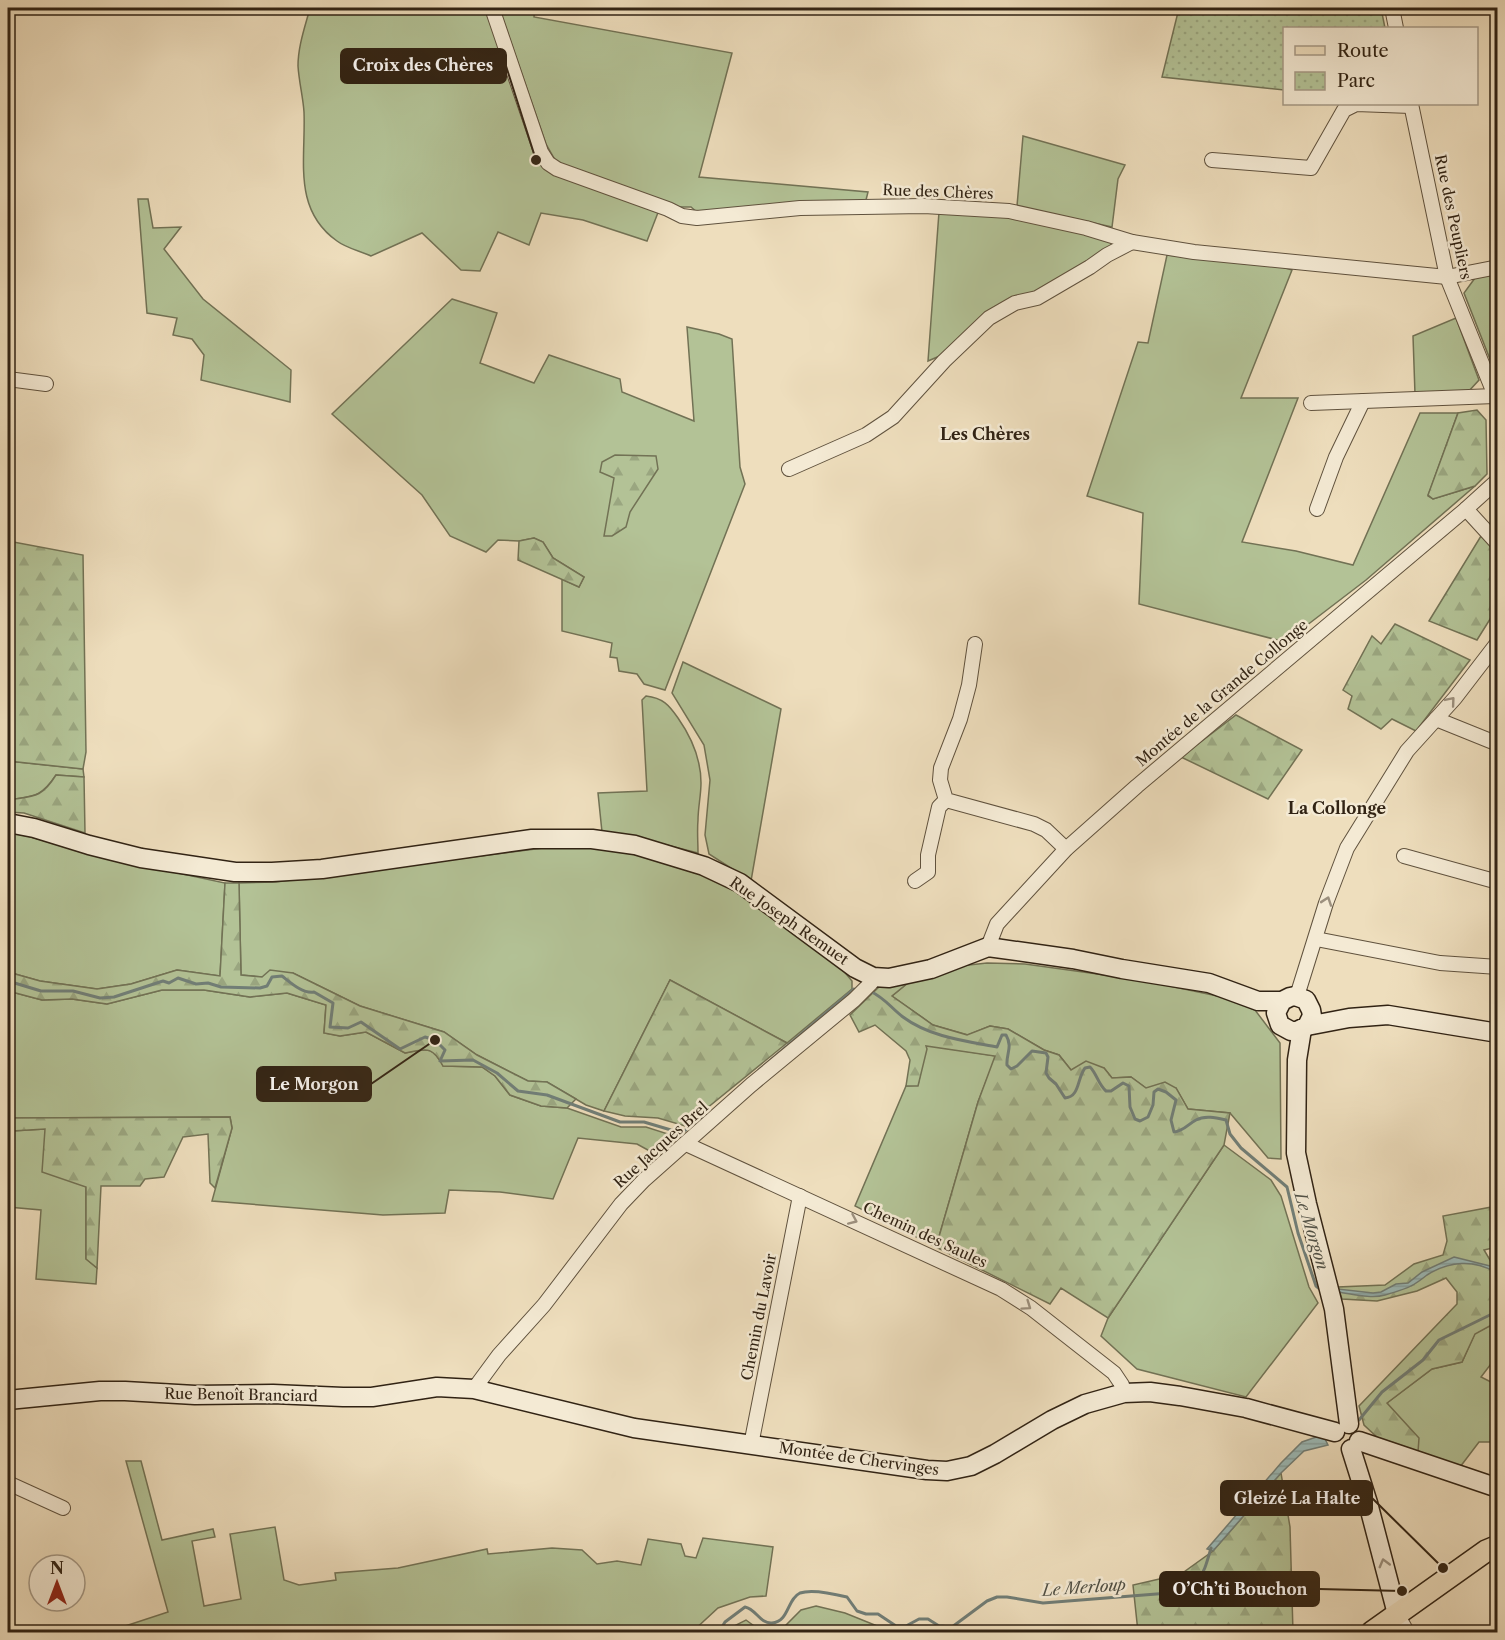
<svg xmlns="http://www.w3.org/2000/svg" width="1505" height="1640" font-family="'Libre Caslon Text',serif">
<style>
.green{fill:#b3c296;stroke:#727255;stroke-width:1.5}
.forest{fill:url(#forest-firs);stroke:#727255;stroke-width:1.5}
.park{fill:url(#park-dots);stroke:#727255;stroke-width:1.5}
.water{fill:url(#water-rules);stroke:#717e77;stroke-width:1.5}
.lines{fill:none;stroke-linecap:round;stroke-linejoin:round}
.stream{stroke:#717e77;stroke-width:3}
.street-casing{stroke:#60523e;stroke-width:16}
.secondary-casing{stroke:#312314;stroke-width:21}
.primary-casing{stroke:#312314;stroke-width:24}
.street{stroke:#f4ead4;stroke-width:14}
.secondary{stroke:#f4ead4;stroke-width:18}
.primary{stroke:#eedebd;stroke-width:21}
.oneway{stroke:#9c907e}
.labels{text-anchor:middle;stroke-width:5;stroke-linejoin:round;paint-order:stroke}
.street-label{font-size:15px;fill:#312314;stroke:#f4ead4}
.neighbourhood-label{font-size:16px;font-weight:bold;fill:#312314;stroke:#f4ead4}
.water-label{font-size:16px;font-style:italic;fill:#515146;stroke:#f4ead4}
.leader{fill:none;stroke:#312314;stroke-width:2}
.callout-dot{fill:#312314;stroke:#f4ead4;stroke-width:2}
.callout{fill:#312314;stroke:#312314;stroke-width:2}
.callout-label{font-size:16px;text-anchor:middle;font-weight:bold;fill:#fff}
</style>
<defs>
<pattern id="forest-firs" width="22" height="20" patternUnits="userSpaceOnUse" patternTransform="scale(1.5)"><rect width="22" height="20" fill="#b3c296"/><path d="M5 1l3.5 6h-7zM16 11l3.5 6h-7z" fill="#9aa680"/></pattern>
<pattern id="park-dots" width="8" height="8" patternUnits="userSpaceOnUse" patternTransform="scale(1.5)"><rect width="8" height="8" fill="#b3c296"/><path d="M2 2h.1M6 6h.1" fill="none" stroke="#9aa680" stroke-width="1.8" stroke-linecap="round"/></pattern>
<pattern id="water-rules" width="6" height="5" patternUnits="userSpaceOnUse" patternTransform="scale(1.5)"><rect width="6" height="5" fill="#9cbbb9"/><path d="M0 2.5h6" fill="none" stroke="#87a09e"/></pattern>
</defs>
<rect width="100%" height="100%" fill="#eedebd"/>
<filter id="stains"><feTurbulence type="fractalNoise" baseFrequency=".00333" numOctaves="4"/><feColorMatrix values="0 0 0 0 .2 0 0 0 0 .09 0 0 0 0 .02 0 0 0 .5 -.17"/></filter>
<radialGradient id="worn" r=".72"><stop offset=".6" stop-color="#630" stop-opacity="0"/><stop offset="1" stop-color="#630" stop-opacity=".3"/></radialGradient>
<!-- green -->
<g class="green">
<path d="M310,8H487L536,155L659,210L647,241L583,220L541,213L529,245L498,232L480,271L461,270L422,233L371,256C360,251 346,248 337,241C292,209 306,159 304,112C303,97 299,82 298,66C298,46 305,27 310,8Z"/>
<polygon points="499,8 535,8 534,17 732,53 699,177 868,192 866,200 699,214 691,207 675,207 558,165 546,144"/>
<polygon points="1023,136 1125,165 1118,179 1112,227 1017,206"/>
<polygon points="138,199 148,199 153,228 181,227 164,249 203,299 291,370 290,402 201,380 204,355 192,339 173,335 177,318 147,313"/>
<polygon points="939,212 1007,216 1066,229 1114,242 1108,248 942,355 928,361"/>
<polygon points="1167,255 1279,266 1292,270 1241,398 1298,398 1242,542 1296,551 1353,565 1420,413 1458,413 1428,496 1433,499 1475,486 1366,580 1285,642 1139,604 1143,513 1087,496 1138,342 1148,343"/>
<polygon points="1497,274 1497,377 1464,293 1475,278"/>
<polygon points="452,299 497,313 480,363 534,383 549,355 620,379 622,392 694,421 687,327 719,334 732,339 740,467 745,484 665,690 644,684 637,674 619,671 617,658 610,657 612,643 562,631 562,579 579,587 584,577 553,558 543,542 534,538 519,541 498,540 486,552 450,536 422,495 332,414"/>
<polygon points="1456,318 1479,380 1468,392 1415,394 1413,336"/>
<polygon points="683,662 781,709 751,881 709,854 705,835 710,780 704,745 672,693"/>
<path d="M646,696C663,698 669,705 678,718C692,738 701,759 701,783C701,795 698,808 698,820C697,831 698,842 698,853L647,840L602,832L598,793L647,791L642,700Z"/>
<path d="M8,761L83,769L84,777L56,775C41,798 33,796 8,800Z"/>
<polygon points="8,832 31,837 103,857 225,883 220,976 177,970 131,984 97,989 40,981 8,972"/>
<polygon points="551,847 595,848 638,855 718,880 771,916 842,969 852,981 852,989 787,1043 670,980 604,1111 586,1105 547,1082 528,1081 477,1055 444,1032 360,1006 293,973 263,977 241,975 239,883 276,882"/>
<polygon points="987,963 1025,964 1141,980 1227,998 1255,1010 1280,1043 1281,1159 1268,1158 1230,1113 1188,1109 1176,1088 1146,1088 1131,1077 1112,1078 1104,1068 1071,1070 1059,1055 1044,1050 1008,1029 990,1026 968,1035 933,1025 892,996 914,978 951,967"/>
<path d="M162,990H204L250,997L287,993L326,1005L324,1033L340,1036L366,1032L405,1053C426,1049 432,1045 443,1066L482,1067L495,1076L510,1095L541,1106L567,1108L621,1127H646L668,1134L671,1141L657,1155L637,1144L578,1138L553,1199L500,1192L449,1190L445,1213L383,1215L212,1201L232,1128L230,1117L8,1118V991L42,1000L72,999L107,1004Z"/>
<polygon points="926,1045 996,1056 978,1102 936,1247 855,1206 906,1086 918,1085"/>
<polygon points="8,1124 12,1131 45,1129 86,1187 86,1259 97,1268 96,1284 36,1279 41,1210 8,1207"/>
<polygon points="1224,1145 1271,1180 1281,1196 1309,1287 1318,1303 1246,1397 1137,1369 1101,1336 1108,1318"/>
<polygon points="1497,1322 1497,1356 1481,1377 1493,1383 1497,1380 1497,1438 1493,1442 1479,1442 1460,1467 1418,1452 1387,1403 1432,1369 1462,1362 1475,1333"/>
<polygon points="126,1461 141,1461 162,1540 213,1529 215,1537 192,1541 204,1606 241,1599 230,1534 275,1527 284,1580 299,1585 336,1580 335,1573 398,1568 487,1549 488,1554 552,1548 582,1550 597,1564 617,1561 641,1565 648,1539 681,1544 685,1556 696,1558 703,1538 773,1547 766,1596 750,1597 718,1608 692,1632 107,1632 168,1612"/>
<polygon points="816,1606 845,1613 892,1632 904,1632 726,1632 728,1629 746,1620 757,1628 782,1629 801,1610"/>
</g>
<!-- forest -->
<g class="forest">
<polygon points="1477,410 1486,420 1487,474 1475,486 1433,499 1428,495 1458,413"/>
<polygon points="615,455 656,456 658,469 630,512 626,527 612,536 604,536 614,478 600,472 602,462"/>
<polygon points="1481,536 1497,553 1497,608 1477,640 1429,621"/>
<polygon points="534,538 543,542 553,558 584,577 579,587 518,560 519,541"/>
<polygon points="8,541 83,555 86,752 83,769 8,761"/>
<polygon points="1395,624 1470,660 1416,731 1392,719 1381,729 1348,709 1352,696 1343,690 1372,636 1381,644"/>
<polygon points="1236,715 1302,750 1268,799 1181,757"/>
<path d="M56,775L84,777L85,833L24,813L8,812V800C33,796 41,799 56,775Z"/>
<path d="M225,883H239L241,975L262,977L270,970L293,973L360,1006L444,1032L477,1055L528,1081L547,1082L576,1099L567,1108L541,1106L510,1095L495,1076L482,1067L443,1066C432,1045 426,1049 405,1053L366,1032L340,1036L324,1033L326,1005L287,993L250,997L204,990H162L107,1004L72,999L42,1000L8,991V972L40,981L97,989L131,984L177,970L220,976Z"/>
<polygon points="914,978 892,996 933,1025 967,1035 990,1026 1008,1029 1044,1050 1059,1055 1071,1070 1086,1061 1104,1068 1112,1078 1131,1077 1146,1088 1165,1082 1176,1088 1188,1109 1230,1113 1224,1145 1108,1318 1061,1288 1050,1304 936,1247 978,1102 995,1056 926,1046 927,1049 918,1086 906,1086 910,1060 906,1051 875,1025 859,1032 850,1015 882,984"/>
<polygon points="670,980 787,1043 685,1126 658,1118 625,1116 604,1111"/>
<polygon points="230,1117 232,1128 215,1188 210,1183 208,1134 183,1137 164,1177 145,1179 140,1186 101,1186 97,1268 86,1259 86,1187 42,1172 45,1129 12,1131 8,1126 8,1118"/>
<polygon points="1497,1206 1497,1247 1484,1250 1493,1265 1497,1266 1497,1322 1475,1334 1462,1362 1432,1369 1387,1403 1419,1438 1418,1452 1378,1438 1364,1425 1359,1406 1457,1304 1457,1292 1446,1278 1417,1291 1377,1301 1342,1299 1338,1287 1385,1285 1414,1264 1443,1255 1447,1241 1443,1216"/>
<polygon points="1281,1473 1290,1527 1293,1632 1138,1632 1133,1585 1181,1574 1213,1551"/>
</g>
<!-- park -->
<polygon class="park" points="1179,8 1381,8 1385,28 1284,28 1284,90 1162,77"/>
<!-- water -->
<g class="water">
<path d="M1454,1257L1494,1267L1497,1268V1273C1474,1259 1449,1261 1427,1275C1422,1279 1417,1283 1411,1286C1408,1288 1389,1294 1385,1295C1371,1299 1353,1294 1338,1292V1289L1373,1293L1381,1292L1396,1284L1408,1283L1422,1272Z"/>
<polygon points="1319,1436 1324,1437 1328,1445 1304,1451 1281,1473 1213,1551 1207,1549 1281,1463 1302,1442"/>
</g>
<g class="lines">
<!-- stream -->
<g class="stream">
<path d="M8,981L41,991H73L100,998L114,997L163,981L169,983L178,978L196,984L208,983L221,987L260,988L267,986L272,977L282,976C291,983 303,994 314,992L333,1003L330,1027L348,1028L361,1022L400,1049L425,1037L435,1040L445,1050L440,1061L473,1060L497,1073L518,1091L547,1095L620,1122H644L671,1130L684,1131L707,1116"/>
<path d="M870,991C886,999 890,1007 903,1017C930,1037 965,1041 997,1047L1002,1035H1006C1013,1047 1006,1054 1007,1065L1011,1069L1017,1066L1032,1051L1046,1053L1048,1057L1046,1073L1049,1078L1056,1084L1065,1098C1080,1097 1077,1078 1085,1068L1090,1067C1097,1074 1098,1084 1106,1091H1111L1123,1083L1129,1086L1130,1107L1135,1119L1140,1121L1148,1117L1153,1105L1154,1092L1158,1089L1166,1092L1176,1100L1171,1120L1174,1132C1184,1131 1188,1124 1196,1120C1205,1115 1217,1118 1226,1120L1230,1134L1241,1148L1287,1187L1298,1233L1316,1286L1321,1290"/>
<polyline points="759,1070 854,989"/>
<polyline points="1359,1420 1382,1392 1423,1360 1439,1340 1498,1311"/>
<path d="M719,1632L725,1622L745,1607C756,1609 760,1624 772,1623C789,1622 787,1599 800,1593C811,1589 835,1594 847,1597L857,1611L866,1614H878L896,1626H906L919,1619H928L939,1626L952,1627L987,1601L997,1597H1007L1043,1603L1169,1593C1202,1583 1202,1579 1211,1548"/>
</g>
<defs>
<g id="street">
<polyline points="492,8 541,152 548,163 557,169 668,209 682,216 697,218 800,208 924,206 1009,211 1086,228 1132,242 1194,252 1447,277 1498,267"/>
<polyline points="1392,8 1396,28"/>
<polyline points="1411,104 1447,277 1498,403"/>
<polyline points="1212,160 1311,168 1344,110 1356,104 1411,106"/>
<polyline points="8,379 46,384"/>
<polyline points="1311,403 1495,396"/>
<polyline points="789,469 866,435 893,417 944,361 989,318 1015,303 1037,298 1090,267 1107,255 1132,242"/>
<polyline points="1317,509 1336,457 1363,401"/>
<polyline points="1466,509 1498,544"/>
<polyline points="975,644 969,685 960,719 941,768 940,780 946,800 1034,824 1046,830 1066,849"/>
<polyline points="1436,719 1498,744"/>
<polyline points="1404,856 1498,882"/>
<polyline points="915,881 928,872 928,855 939,807 946,800"/>
<polyline points="1316,939 1440,963 1498,967"/>
<polyline points="988,947 997,924 1066,849 1137,786 1466,509 1498,480"/>
<polyline points="1297,996 1326,903 1347,848 1407,751 1455,698 1498,642"/>
<polyline points="686,1144 1001,1289 1031,1308 1114,1373 1122,1385 1124,1393"/>
<polyline points="474,1389 499,1355 544,1305 621,1204 644,1180 751,1085 854,1000 871,983 873,977"/>
<polyline points="751,1445 800,1196"/>
<polyline points="8,1483 63,1508"/>
<polyline points="1397,1614 1407,1632"/>
</g>
<g id="secondary">
<polyline points="8,823 34,828 89,845 141,858 235,872 272,872 322,869 532,839 592,839 635,845 704,866 740,883 855,968 873,977 889,978 931,969 988,947 1073,959 1122,969 1209,983 1258,1001 1282,1001 1290,997 1295,996 1306,1000 1311,1010 1312,1016 1307,1026 1297,1031 1291,1031 1280,1025 1276,1013 1282,1001"/>
<polyline points="1307,1026 1349,1018 1388,1015 1498,1033"/>
<polyline points="1302,1029 1297,1060 1296,1153 1307,1204 1334,1309 1349,1424"/>
<polyline points="8,1400 100,1391 125,1391 195,1395 273,1394 343,1397 372,1397 437,1387 474,1389 634,1428 927,1470 947,1471 971,1466 995,1454 1052,1420 1085,1404 1124,1393 1150,1392 1180,1396 1246,1408 1335,1432"/>
<polyline points="1359,1441 1498,1488"/>
<polyline points="1351,1449 1368,1503 1397,1614"/>
</g>
<polyline id="primary" points="1372,1632 1486,1551 1498,1546"/>
</defs>
<!-- street casing -->
<use href="#street" class="street-casing"/>
<!-- secondary casing -->
<use href="#secondary" class="secondary-casing"/>
<!-- primary casing -->
<use href="#primary" class="primary-casing"/>
<!-- street -->
<use href="#street" class="street"/>
<!-- secondary -->
<use href="#secondary" class="secondary"/>
<!-- primary -->
<use href="#primary" class="primary"/>
</g>
<!-- one-way arrows -->
<defs><path id="oneway-chevron" d="M-2-3.5L2.5 0L-2 3.5" fill="none" stroke-width="1.6" stroke-linecap="round" stroke-linejoin="round" transform="scale(1.5)"/></defs>
<g class="oneway">
<use href="#oneway-chevron" transform="translate(1451 701) rotate(-50)"/>
<use href="#oneway-chevron" transform="translate(1327 901) rotate(-71)"/>
<use href="#oneway-chevron" transform="translate(853 1220) rotate(24)"/>
<use href="#oneway-chevron" transform="translate(1027 1306) rotate(35)"/>
<use href="#oneway-chevron" transform="translate(1384 1563) rotate(-105)"/>
</g>
<g class="labels">
<!-- street labels -->
<g class="street-label">
<text transform="translate(938 192) rotate(2)" y="5">Rue des Chères</text>
<text transform="translate(1453 217) rotate(78)" y="5">Rue des Peupliers</text>
<text transform="translate(1222 693) rotate(-40)" y="5">Montée de la Grande Collonge</text>
<text transform="translate(789 921) rotate(35)" y="5">Rue Joseph Remuet</text>
<text transform="translate(661 1145) rotate(-42)" y="5">Rue Jacques Brel</text>
<text transform="translate(925 1235) rotate(25)" y="5">Chemin des Saules</text>
<text transform="translate(759 1317) rotate(-79)" y="5">Chemin du Lavoir</text>
<text transform="translate(241 1395) rotate(1)" y="5">Rue Benoît Branciard</text>
<text transform="translate(859 1459) rotate(8)" y="5">Montée de Chervinges</text>
</g>
<!-- neighbourhood labels -->
<g class="neighbourhood-label">
<text x="985" y="440">Les Chères</text>
<text x="1337" y="814">La Collonge</text>
</g>
<!-- water labels -->
<g class="water-label">
<text transform="translate(1312 1231) rotate(73)" y="6">Le Morgon</text>
<text transform="translate(1084 1587) rotate(-4)" y="6">Le Merloup</text>
</g>
</g>
<!-- callouts -->
<path class="leader" d="M536 160L506 66M435 1040L371 1084M1443 1568L1372 1498M1402 1591L1319 1589"/>
<g class="callout-dot">
<circle cx="536" cy="160" r="6"/>
<circle cx="435" cy="1040" r="6"/>
<circle cx="1443" cy="1568" r="6"/>
<circle cx="1402" cy="1591" r="6"/>
</g>
<g class="callout">
<rect x="341" y="49" width="165" height="34" rx="6"/>
<rect x="257" y="1067" width="114" height="34" rx="6"/>
<rect x="1221" y="1481" width="151" height="34" rx="6"/>
<rect x="1160" y="1572" width="159" height="34" rx="6"/>
</g>
<g class="callout-label">
<text x="423" y="71">Croix des Chères</text>
<text x="314" y="1090">Le Morgon</text>
<text x="1297" y="1504">Gleizé La Halte</text>
<text x="1240" y="1595">O’Ch’ti Bouchon</text>
</g>
<!-- margin -->
<rect width="1505" height="1640" fill="none" stroke="#eedebd" stroke-width="30"/>
<rect x="9" y="9" width="1487" height="1622" fill="none" stroke="#312314" stroke-width="3"/>
<rect x="15" y="15" width="1475" height="1610" fill="none" stroke="#312314" stroke-width="1.5"/>
<!-- legend -->
<rect x="1283" y="27" width="195" height="78" fill="#f4ead4" stroke="#a69a87" stroke-width="1.5"/>
<rect x="1295" y="46" width="30" height="9" fill="#eedebd" stroke="#a69a87" stroke-width="1.5"/>
<text x="1337" y="57" font-size="18" fill="#312314">Route</text>
<rect x="1295" y="72" width="30" height="18" fill="url(#park-dots)" stroke="#a69a87" stroke-width="1.5"/>
<text x="1337" y="87" font-size="18" fill="#312314">Parc</text>
<!-- north arrow -->
<g transform="translate(57 1583)"><circle r="28" fill="#f4ead4" stroke="#a69a87" stroke-width="1.5"/>
<path d="M0-4.5L10 22L0 15L-10 22Z" fill="#8f2418"/>
<text y="-9" font-size="16" font-weight="bold" text-anchor="middle" fill="#312314">N</text>
</g>
<rect width="100%" height="100%" filter="url(#stains)"/>
<rect width="100%" height="100%" fill="url(#worn)"/>
</svg>
